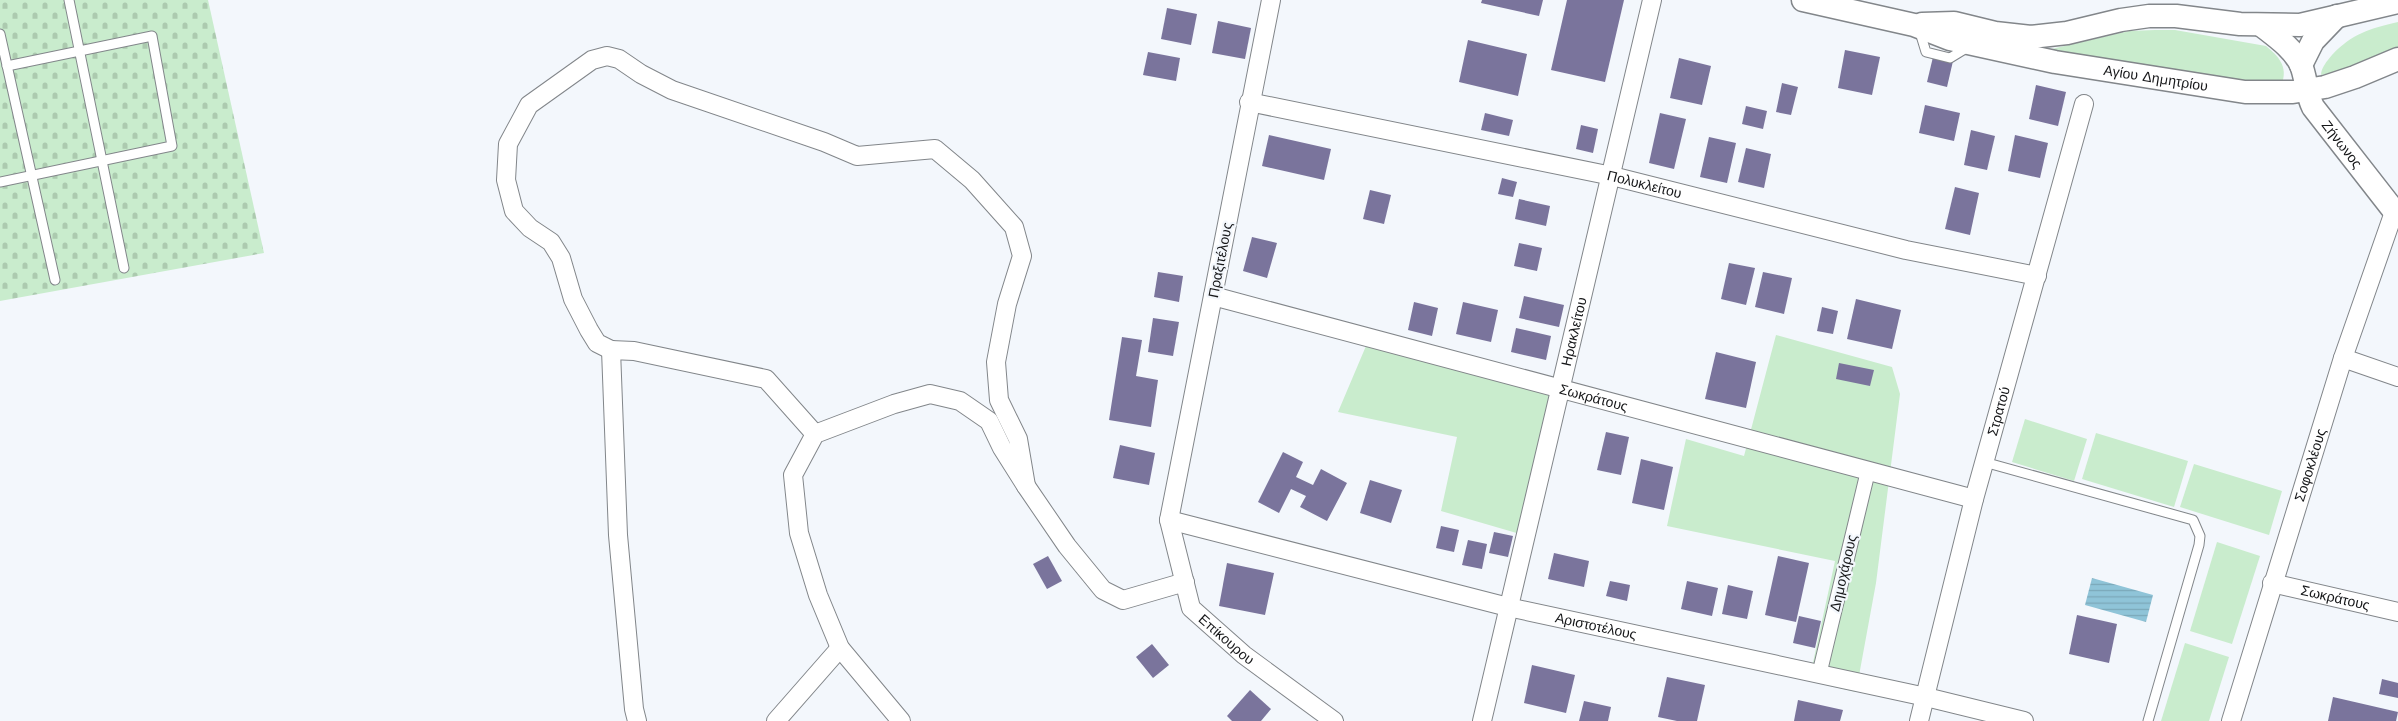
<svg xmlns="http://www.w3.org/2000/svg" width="2398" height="721" font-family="'Work Sans',sans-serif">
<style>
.grass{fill:#c9eccd}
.cemetery{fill:url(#cemetery-stones)}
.water{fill:url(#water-rules)}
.building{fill:#7a749c}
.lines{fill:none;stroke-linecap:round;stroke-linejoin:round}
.service-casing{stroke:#82868a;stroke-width:11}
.pedestrian-casing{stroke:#82868a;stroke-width:16}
.minor-casing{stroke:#82868a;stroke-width:20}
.tertiary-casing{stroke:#82868a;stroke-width:25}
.service{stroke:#fff;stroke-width:9}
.pedestrian{stroke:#fff;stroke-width:14}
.minor{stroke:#fff;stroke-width:18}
.tertiary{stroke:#fff;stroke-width:22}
.labels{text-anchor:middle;stroke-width:4.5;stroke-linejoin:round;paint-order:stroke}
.street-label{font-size:14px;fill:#161719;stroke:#f3f7fc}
</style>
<defs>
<pattern id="cemetery-stones" width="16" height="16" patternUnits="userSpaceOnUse" patternTransform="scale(1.25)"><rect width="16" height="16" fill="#c9eccd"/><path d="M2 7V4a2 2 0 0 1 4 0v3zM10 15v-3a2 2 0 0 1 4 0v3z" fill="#accaaf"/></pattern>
<pattern id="water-rules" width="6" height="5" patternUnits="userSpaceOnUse" patternTransform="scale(1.25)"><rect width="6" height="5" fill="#8fc4d8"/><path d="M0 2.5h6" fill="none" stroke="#7ba8b9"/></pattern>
</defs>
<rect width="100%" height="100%" fill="#f3f7fc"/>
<!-- grass -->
<g class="grass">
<path d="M2398,22V49L2349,69L2321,75C2321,68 2327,61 2332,55C2353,33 2369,29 2398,22Z"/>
<path d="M2155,30H2175L2266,46C2278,56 2288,66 2282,83L2224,80L2043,51L2129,31Z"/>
<polygon points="1776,335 1892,367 1900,394 1876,583 1856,692 1809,681 1835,561 1667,526 1686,439 1744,456"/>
<polygon points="1366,346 1563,398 1550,470 1533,465 1520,534 1441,511 1457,437 1338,412"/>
<polygon points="2025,419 2087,439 2074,481 2012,462"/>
<polygon points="2096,433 2188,461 2174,507 2082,479"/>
<polygon points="2194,464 2282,491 2269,535 2180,507"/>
<polygon points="2217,542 2260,556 2232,644 2190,631"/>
<polygon points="2185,643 2229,657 2209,721 2161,721"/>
</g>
<!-- cemetery -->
<polygon class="cemetery" points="0,0 208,0 264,253 0,301"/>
<!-- water -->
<polygon class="water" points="2092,578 2153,595 2146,622 2085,605"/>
<!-- building -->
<g class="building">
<polygon points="1482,0 1543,0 1539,16 1481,3"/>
<polygon points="1567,0 1624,0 1605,82 1551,70"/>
<polygon points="1167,8 1197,14 1191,45 1161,39"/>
<polygon points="1218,21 1251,28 1245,59 1212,53"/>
<polygon points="1468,40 1527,54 1518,96 1459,82"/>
<polygon points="1845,50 1880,57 1872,95 1838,88"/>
<polygon points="1148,52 1180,58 1176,81 1143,75"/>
<polygon points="1933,57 1953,61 1947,87 1927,82"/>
<polygon points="1679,58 1711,66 1702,105 1670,98"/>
<polygon points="1782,83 1798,87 1791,115 1776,112"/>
<polygon points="2036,85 2066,92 2058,126 2029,119"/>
<polygon points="1925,105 1960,113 1954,141 1919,133"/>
<polygon points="1746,106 1767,111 1763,129 1742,124"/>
<polygon points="1485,113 1513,120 1509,136 1481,130"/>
<polygon points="1660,113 1686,119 1674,169 1649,163"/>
<polygon points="1581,125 1598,129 1593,153 1576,149"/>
<polygon points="1971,130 1995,136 1987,170 1964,165"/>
<polygon points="1269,135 1331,149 1324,180 1262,166"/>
<polygon points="2015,135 2048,143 2040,178 2008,171"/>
<polygon points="1709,137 1736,143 1727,183 1700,177"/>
<polygon points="1746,148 1771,154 1764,188 1738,182"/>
<polygon points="1502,178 1517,182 1513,197 1498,194"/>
<polygon points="1955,187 1979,193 1970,235 1945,229"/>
<polygon points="1370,190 1391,195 1384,224 1363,219"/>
<polygon points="1519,199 1550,206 1546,226 1515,219"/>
<polygon points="1252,237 1277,243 1267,278 1243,271"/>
<polygon points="1519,243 1542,248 1537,271 1514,266"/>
<polygon points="1729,263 1755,268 1746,305 1721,299"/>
<polygon points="1158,272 1183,276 1179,302 1154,297"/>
<polygon points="1763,272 1792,278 1784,314 1755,307"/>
<polygon points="1524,296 1564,305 1559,327 1519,318"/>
<polygon points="1856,299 1901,310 1892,349 1847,339"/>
<polygon points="1414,302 1438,308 1432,336 1408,330"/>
<polygon points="1463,302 1498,310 1491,342 1456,334"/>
<polygon points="1822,307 1838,311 1833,334 1817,331"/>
<polygon points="1153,318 1179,322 1173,356 1148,352"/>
<polygon points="1516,328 1551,336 1546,360 1511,352"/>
<polygon points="1122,337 1142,340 1136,376 1158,380 1151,427 1109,420"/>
<polygon points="1716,352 1756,362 1746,408 1705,399"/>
<polygon points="1839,363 1874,370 1870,386 1836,379"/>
<polygon points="1606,432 1629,437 1621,475 1597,470"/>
<polygon points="1120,445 1155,453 1149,485 1113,478"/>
<polygon points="1283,452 1303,462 1296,477 1313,485 1321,469 1347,483 1327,521 1300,507 1306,496 1291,489 1279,513 1258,502"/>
<polygon points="1641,459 1673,467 1664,510 1632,503"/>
<polygon points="1370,480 1402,490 1391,523 1360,513"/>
<polygon points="1441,526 1459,530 1454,552 1436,548"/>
<polygon points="1494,532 1513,536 1508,557 1489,553"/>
<polygon points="1468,540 1487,544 1482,569 1462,565"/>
<polygon points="1554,553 1589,561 1584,587 1548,579"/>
<polygon points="1048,556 1062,581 1047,589 1033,564"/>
<polygon points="1778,556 1809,563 1796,622 1765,615"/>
<polygon points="1227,563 1274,573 1265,615 1219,606"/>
<polygon points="1610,581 1630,585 1627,601 1606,596"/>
<polygon points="1687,581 1718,588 1712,616 1681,609"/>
<polygon points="1728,585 1753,591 1747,619 1722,614"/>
<polygon points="2077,615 2117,624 2109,663 2069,654"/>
<polygon points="1799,616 1821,621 1815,648 1793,643"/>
<polygon points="1152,644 1169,665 1153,678 1136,657"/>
<polygon points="1532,665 1575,675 1566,713 1524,703"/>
<polygon points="1667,677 1705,685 1697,721 1677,721 1658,717"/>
<polygon points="2382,679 2398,683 2398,698 2379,694"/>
<polygon points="1250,690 1271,709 1261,721 1232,721 1227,716"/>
<polygon points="2333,697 2398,712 2396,721 2328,721"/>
<polygon points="1798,700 1843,710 1840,721 1794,721"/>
<polygon points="1584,701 1611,707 1608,721 1579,721"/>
</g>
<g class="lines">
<defs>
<g id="service">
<polyline points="69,0 124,268"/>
<polyline points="1919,29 1926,52 1950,58 1968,47"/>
<polyline points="0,34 55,280"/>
<polyline points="0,182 172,146 152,36 7,66"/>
<polyline points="1984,462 2193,520 2200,536 2199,545 2148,721"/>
</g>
<polyline id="pedestrian" points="1819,675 1868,471"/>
<g id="minor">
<path id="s1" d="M1271,0L1169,520L1191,608L1244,655L1334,721"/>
<path id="s2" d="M1249,102L1612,176L1906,250L2037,276"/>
<path id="s3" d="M1213,296L1974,499"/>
<polyline points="611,350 597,343 589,330 573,299 561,258 551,242 530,228 514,211 506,180 508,144 529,105 592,60 607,56 619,59 641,74 672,90 824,142 857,156 935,149 972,180 1014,227 1022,256 1007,304 996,362 999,400 1018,439 1026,486"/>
<polyline points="2343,358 2398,377"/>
<path id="s4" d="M1169,520L1508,607L1926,697L2024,721"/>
<path id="s5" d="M2272,583L2398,612"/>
<polyline points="637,721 634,709 618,535 611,350 634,351 766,379 815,434"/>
<polyline points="776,721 840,648"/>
<polyline points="901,721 840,648 818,595 799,533 793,475 815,434 894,404 930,394 960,401 989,421 1002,448 1026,486 1067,546 1103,590 1123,600 1185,582"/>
<path id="s6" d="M1482,721L1652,0"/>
<path id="s7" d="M1919,721L1974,499L2084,104"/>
<path id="s8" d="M2231,721L2343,358L2394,212"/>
</g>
<g id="tertiary">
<path id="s9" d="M1803,0L1914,25L1950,39L2055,62L2245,92H2293L2325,87L2355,77L2398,59"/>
<polyline points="1922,24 1954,23 1995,33 2031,37 2067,33 2121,20 2149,16 2176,16 2240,24 2300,25 2398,2"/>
<path id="s10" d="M2261,25C2275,36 2293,48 2301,65C2306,77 2306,93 2313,107L2398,216"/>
<polyline points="2301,65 2313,41 2337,16"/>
</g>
</defs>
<!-- service casing -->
<use href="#service" class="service-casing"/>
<!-- pedestrian casing -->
<use href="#pedestrian" class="pedestrian-casing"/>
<!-- minor casing -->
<use href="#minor" class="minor-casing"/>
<!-- tertiary casing -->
<use href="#tertiary" class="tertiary-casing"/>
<!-- service -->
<use href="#service" class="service"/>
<!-- pedestrian -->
<use href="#pedestrian" class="pedestrian"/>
<!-- minor -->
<use href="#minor" class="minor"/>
<!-- tertiary -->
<use href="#tertiary" class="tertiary"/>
</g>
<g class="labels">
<!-- street labels -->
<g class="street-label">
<text dy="5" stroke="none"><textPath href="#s9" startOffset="362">Αγίου Δημητρίου</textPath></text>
<text dy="5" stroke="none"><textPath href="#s10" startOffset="148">Ζήνωνος</textPath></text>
<text dy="5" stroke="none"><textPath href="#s2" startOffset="404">Πολυκλείτου</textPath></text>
<text transform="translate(1220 260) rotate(-79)" y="5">Πραξιτέλους</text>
<text dy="5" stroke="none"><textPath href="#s6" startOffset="400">Ηρακλείτου</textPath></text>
<text dy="5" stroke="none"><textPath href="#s3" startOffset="394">Σωκράτους</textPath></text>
<text dy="5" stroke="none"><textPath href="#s7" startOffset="320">Στρατού</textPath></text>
<text dy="5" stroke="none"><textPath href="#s8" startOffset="268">Σοφοκλέους</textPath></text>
<text transform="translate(1843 573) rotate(-77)" y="5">Δημοχάρους</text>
<text dy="5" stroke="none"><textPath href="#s5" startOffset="65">Σωκράτους</textPath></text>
<text dy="5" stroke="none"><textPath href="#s4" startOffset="440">Αριστοτέλους</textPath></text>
<text dy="5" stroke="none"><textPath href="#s1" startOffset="668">Επίκουρου</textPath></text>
</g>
</g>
</svg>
